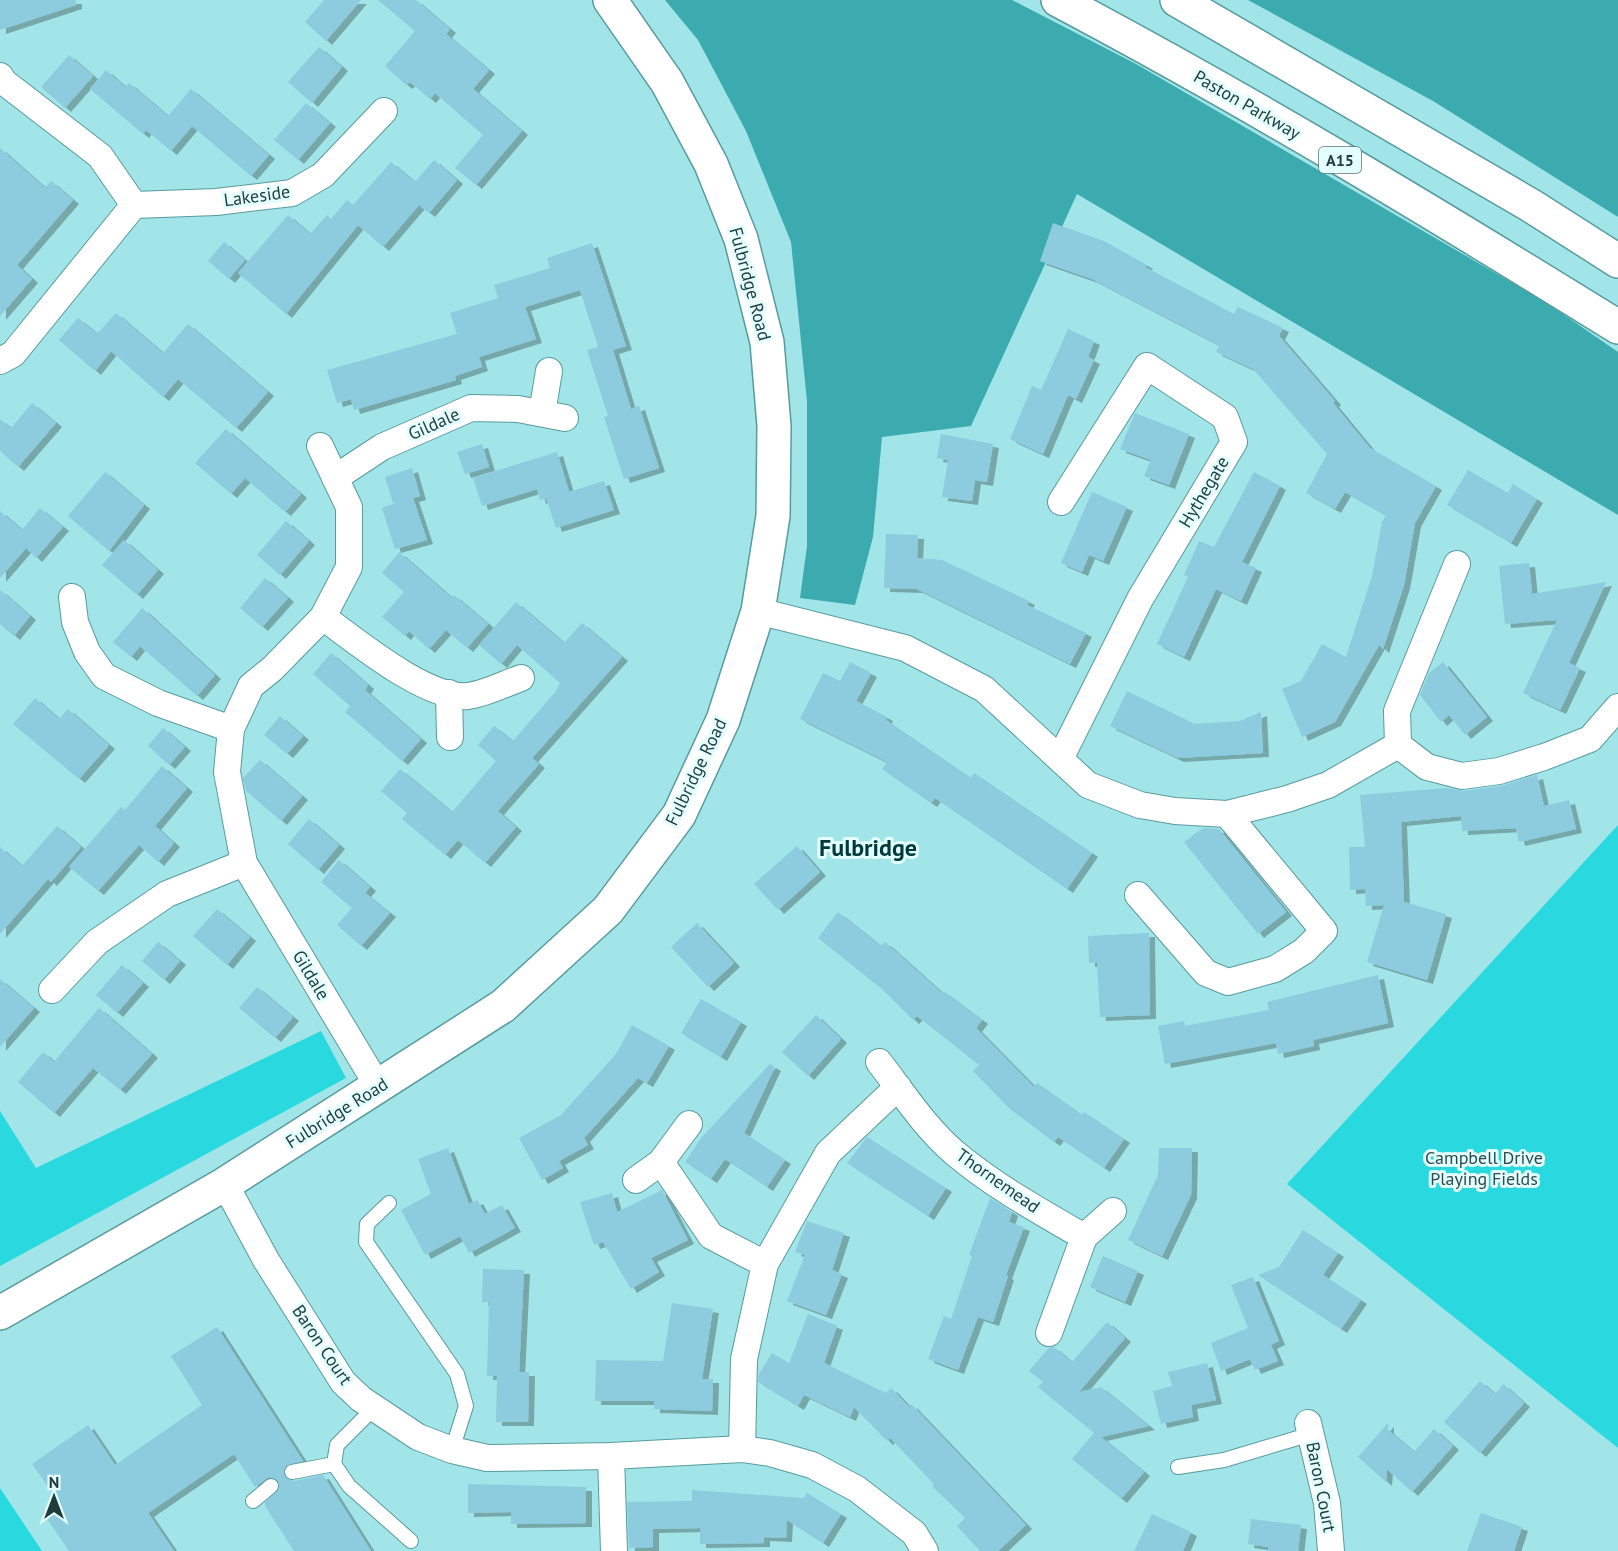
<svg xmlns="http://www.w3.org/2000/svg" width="1618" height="1551" font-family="'PT Sans',sans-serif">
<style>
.green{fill:#2ad9e0}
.forest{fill:#3babaf}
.building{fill:#8dcbde;filter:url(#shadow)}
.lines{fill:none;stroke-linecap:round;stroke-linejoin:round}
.lane-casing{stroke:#589b9e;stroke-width:16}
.street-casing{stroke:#589b9e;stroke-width:28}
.secondary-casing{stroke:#589b9e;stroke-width:36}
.highway-casing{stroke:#589b9e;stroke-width:36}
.lane{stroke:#fff;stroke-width:14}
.street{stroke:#fff;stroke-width:26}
.secondary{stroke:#fff;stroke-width:33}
.highway{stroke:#fff;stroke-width:33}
.labels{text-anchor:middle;stroke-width:6;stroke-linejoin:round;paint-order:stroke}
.shield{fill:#e4feff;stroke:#5a7677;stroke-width:1.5}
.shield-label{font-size:16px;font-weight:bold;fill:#1f3c3d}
.street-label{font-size:18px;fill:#1f3c3d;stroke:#e4feff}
.park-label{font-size:18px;fill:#2b4c4d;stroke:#e4feff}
.district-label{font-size:24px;font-weight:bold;fill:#003a3c;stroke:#e4feff}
</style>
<defs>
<filter id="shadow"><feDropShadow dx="6" dy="4" stdDeviation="0" flood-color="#0004"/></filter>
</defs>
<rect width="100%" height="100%" fill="#a1e5e8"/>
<!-- green -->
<g class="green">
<polygon points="1618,825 1618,1448 1287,1184"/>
<polygon points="321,1031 346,1078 0,1266 0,1111 36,1168"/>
<polygon points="0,1488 42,1551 0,1551"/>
</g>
<!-- forest -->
<g class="forest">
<polygon points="665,0 1012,0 1136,64 1547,303 1618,352 1618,515 1077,194 971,426 882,437 873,537 855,605 800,598 807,546 807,401 791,242 746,131 698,40"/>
<polygon points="1248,0 1618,0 1618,217 1433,101"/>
</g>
<!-- building -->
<g class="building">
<polygon points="0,0 76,0 76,5 0,30"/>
<polygon points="324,0 361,0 326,41 305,22"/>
<polygon points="378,0 416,0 450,29 446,34 489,70 473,89 522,131 476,185 455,168 483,135 435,93 430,99 410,82 406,85 385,66 415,31"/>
<polygon points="319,47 342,67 312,103 288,82"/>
<polygon points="69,55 93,76 65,108 41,87"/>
<polygon points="106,70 125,87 129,83 168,116 191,89 269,155 251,176 192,126 171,151 146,130 143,134 90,89"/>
<polygon points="306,103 330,123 298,160 274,140"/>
<polygon points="0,148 45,188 51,181 73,200 17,265 32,279 0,316"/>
<polygon points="434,160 457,180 429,213 419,205 383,247 358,225 286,314 238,273 288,215 310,234 327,215 331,219 347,200 353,205 391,162 415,182"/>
<polygon points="1053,223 1104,241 1147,265 1145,267 1234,314 1238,307 1283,328 1279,336 1335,401 1333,403 1370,448 1436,486 1415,523 1404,585 1383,649 1379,645 1335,722 1302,737 1282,689 1301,681 1322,644 1346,657 1372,576 1382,522 1386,515 1345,492 1335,509 1306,493 1327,454 1253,369 1216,352 1219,345 1092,279 1040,261"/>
<polygon points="224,242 245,260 229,279 208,261"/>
<polygon points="592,243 626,346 613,350 631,409 639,406 659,468 624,479 604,417 608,416 587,350 598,347 580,290 525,307 536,339 479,357 482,367 455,376 456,380 354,410 351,399 337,403 327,370 457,334 450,313 498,298 494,285 550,268 547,258"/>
<polygon points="116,313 163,353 188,324 268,392 236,428 178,379 163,397 111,351 95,371 59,340 78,318 97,334"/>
<polygon points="1068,329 1094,341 1088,357 1094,360 1076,399 1068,395 1043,454 1010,439 1032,386 1041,390"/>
<polygon points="32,403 56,423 18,467 0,451 0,419 11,428"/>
<polygon points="1135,413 1189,434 1169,485 1144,476 1151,460 1120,449"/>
<polygon points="226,429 301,494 285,512 245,478 231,494 195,463"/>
<polygon points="941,434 993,444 987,482 975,480 972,501 942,497 948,460 937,458"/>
<polygon points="482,444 489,467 465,474 457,452"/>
<polygon points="557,452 569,492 604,481 614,510 556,528 546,498 540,500 537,489 482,506 473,478"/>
<polygon points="412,468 420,496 413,498 427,540 395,549 382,508 398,502 393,503 385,477"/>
<polygon points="1468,470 1508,493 1513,484 1537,499 1511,543 1447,505"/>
<polygon points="105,472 144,505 109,551 68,516"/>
<polygon points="1254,472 1280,486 1242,562 1256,568 1241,601 1216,589 1184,657 1157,644 1188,577 1184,575 1199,541 1214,547"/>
<polygon points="1092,492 1127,507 1103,561 1089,555 1082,572 1061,563"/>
<polygon points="40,508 63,527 36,558 26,548 0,578 0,511 22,530"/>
<polygon points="286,521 309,541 280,575 257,555"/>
<polygon points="886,534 918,535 917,558 942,560 1029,601 1027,605 1086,633 1070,664 917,589 884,588"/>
<polygon points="124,540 158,570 137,595 102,565"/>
<polygon points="399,552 452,598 454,595 488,624 467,648 446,630 429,649 409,631 405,636 382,617 404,592 382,573"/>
<polygon points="1529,563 1532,594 1606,582 1569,663 1580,668 1560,710 1523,693 1557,620 1505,624 1499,566"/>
<polygon points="265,578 288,598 262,627 240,608"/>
<polygon points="0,590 30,616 14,636 0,624"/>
<polygon points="516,602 564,643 582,623 622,657 532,758 539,764 498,811 516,827 485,863 458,840 445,855 402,819 407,813 381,791 400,769 452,812 496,761 478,745 494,726 513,741 556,691 560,683 517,645 501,664 479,645"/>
<polygon points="142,608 215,675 197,696 140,646 131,657 113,642"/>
<polygon points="331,653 368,685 365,690 421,739 402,761 345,712 350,706 313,674"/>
<polygon points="850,662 871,673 856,701 887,717 886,720 971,778 974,773 1092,853 1067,889 935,798 931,803 882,769 887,762 800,719 823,673 840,681"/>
<polygon points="1443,662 1487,717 1465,735 1449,715 1441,722 1420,695 1429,673"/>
<polygon points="1127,691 1195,724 1240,721 1261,712 1263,753 1178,758 1110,726"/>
<polygon points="35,698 59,719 68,709 109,745 79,779 13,724"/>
<polygon points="280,716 303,736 287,754 264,735"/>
<polygon points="163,728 185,747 169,765 148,746"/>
<polygon points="260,760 302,796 281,821 246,791 243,778"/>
<polygon points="162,766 187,788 155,826 174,843 158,862 139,845 98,891 69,867 121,807 125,810"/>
<polygon points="1537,775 1544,806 1569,800 1576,829 1519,842 1516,828 1462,831 1461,816 1401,822 1404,902 1446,914 1427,980 1367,962 1384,905 1366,906 1365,889 1350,890 1349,847 1365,847 1360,795 1448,788 1464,791 1501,786"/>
<polygon points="309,819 339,845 318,870 288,844"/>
<polygon points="57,826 81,847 51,882 48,879 0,934 0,847 22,866"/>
<polygon points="1203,828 1219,829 1286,912 1258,934 1184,842"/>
<polygon points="797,846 820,872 778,910 754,884"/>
<polygon points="339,860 370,887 365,893 390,913 361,946 337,925 352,908 321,882"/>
<polygon points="217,909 250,937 227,965 193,936"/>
<polygon points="838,912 881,946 885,942 943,994 945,992 982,1020 976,1028 1034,1087 1037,1083 1082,1115 1084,1112 1124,1139 1104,1168 1058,1137 1054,1142 1010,1109 973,1071 979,1065 917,1016 913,1020 882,989 818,938"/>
<polygon points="697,923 734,963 708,987 671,947"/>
<polygon points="1149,933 1150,1015 1100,1017 1097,963 1089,963 1088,936"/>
<polygon points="158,942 180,961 164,980 142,961"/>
<polygon points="122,965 143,983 117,1013 96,995"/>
<polygon points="1378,975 1388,1023 1313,1040 1314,1046 1278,1054 1276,1043 1165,1064 1158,1026 1184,1021 1185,1026 1269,1010 1267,1002"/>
<polygon points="0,979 34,1008 0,1047"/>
<polygon points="257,987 293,1017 275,1038 239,1008"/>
<polygon points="701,999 741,1022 721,1057 681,1033"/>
<polygon points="99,1008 152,1054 120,1090 93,1068 54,1113 18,1082 43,1052 54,1062"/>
<polygon points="816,1015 841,1039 808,1076 782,1052"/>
<polygon points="632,1025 669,1046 647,1083 638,1078 584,1138 588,1145 559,1161 563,1168 542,1180 519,1138 561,1115 616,1054"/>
<polygon points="770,1064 775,1067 744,1133 785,1160 767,1187 725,1159 711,1179 685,1162 702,1137"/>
<polygon points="867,1137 946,1188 928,1216 847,1163"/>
<polygon points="448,1148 469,1204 477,1200 485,1214 502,1205 515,1228 469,1253 460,1236 425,1255 401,1210 431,1194 418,1159"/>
<polygon points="1159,1148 1192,1148 1191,1195 1162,1256 1128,1240 1158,1175"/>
<polygon points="662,1190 688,1240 651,1258 659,1272 631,1289 603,1242 594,1245 580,1202 612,1193 617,1212"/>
<polygon points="990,1198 1012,1212 1009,1222 1024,1227 1006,1275 1008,1276 993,1322 978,1317 958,1370 928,1359 944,1316 951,1319 972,1256 969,1255"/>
<polygon points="807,1221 844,1233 832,1270 842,1274 826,1315 787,1301 805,1255 795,1252"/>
<polygon points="1303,1230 1338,1253 1323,1275 1361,1300 1341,1329 1258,1275 1279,1267"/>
<polygon points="1103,1256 1138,1271 1125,1302 1090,1287"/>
<polygon points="483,1269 524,1270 519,1372 529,1372 528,1422 496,1422 497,1376 487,1376 489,1302 482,1302"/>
<polygon points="1253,1277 1279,1341 1271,1345 1278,1361 1255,1370 1250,1359 1221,1371 1211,1343 1248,1328 1231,1285"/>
<polygon points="672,1303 713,1309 702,1379 713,1379 712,1411 654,1409 654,1401 595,1401 596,1360 663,1361"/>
<polygon points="808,1314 837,1326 824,1363 886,1393 891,1388 910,1408 911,1404 1026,1525 998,1551 980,1551 957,1526 965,1518 932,1486 934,1484 890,1438 887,1441 854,1407 850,1417 804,1395 798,1406 758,1382 759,1374 772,1353 789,1363"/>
<polygon points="1107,1322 1125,1338 1079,1392 1101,1387 1149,1426 1101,1437 1144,1472 1121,1499 1072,1459 1094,1433 1038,1387 1043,1382 1029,1371 1049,1348 1054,1347 1072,1362"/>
<polygon points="217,1327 303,1461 286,1466 285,1477 294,1481 323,1475 371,1551 294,1551 265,1506 265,1502 279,1490 278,1481 269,1477 255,1487 234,1454 148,1513 174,1551 69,1551 43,1513 59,1502 32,1464 88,1425 115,1465 202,1405 171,1356"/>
<polygon points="1207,1363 1216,1400 1191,1405 1193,1417 1161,1424 1153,1391 1172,1386 1168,1372"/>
<polygon points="1480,1381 1495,1394 1503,1384 1524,1403 1480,1453 1444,1422"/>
<polygon points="1388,1423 1388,1430 1414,1452 1434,1429 1453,1446 1412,1492 1387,1469 1386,1482 1358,1457"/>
<polygon points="468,1484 586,1487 586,1523 511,1524 511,1512 468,1513"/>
<polygon points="692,1490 804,1498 807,1493 841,1514 823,1543 787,1520 786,1538 764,1537 764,1543 700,1544 700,1528 653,1529 653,1547 629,1548 627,1502 692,1501"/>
<polygon points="1481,1513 1522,1527 1514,1551 1467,1551"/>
<polygon points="1152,1514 1191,1532 1183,1551 1134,1551"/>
<polygon points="1251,1519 1301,1525 1298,1551 1268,1551 1268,1547 1248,1544"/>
</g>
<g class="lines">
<defs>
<g id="lane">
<polyline points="389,1203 367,1224 366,1242 457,1374 466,1406 452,1450"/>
<polyline points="374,1408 337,1445 334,1464 349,1486 411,1541"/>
<polyline points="1178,1467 1224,1460 1311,1434"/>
<polyline points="292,1472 334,1464"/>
<polyline points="253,1501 271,1486"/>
</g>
<g id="street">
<polyline points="0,76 4,82 100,156 134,205 216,202 292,193 323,175 384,111"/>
<polyline points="0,361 13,354 134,205"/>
<polyline points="542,413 549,371"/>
<polyline points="320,446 349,507 349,567 323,617 272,669 251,686 231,729 227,772 244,863 379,1088"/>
<polyline points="335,478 382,447 471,408 518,409 565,418"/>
<polyline points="72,597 75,622 87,652 104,676 158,703 231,729"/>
<polyline points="758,611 905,648 984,689 1088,785 1140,805 1175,811 1227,814 1287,799 1328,785 1398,745 1397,711 1457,564"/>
<path d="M323,617C356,641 427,700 468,696C485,694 504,684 521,678"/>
<polyline points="449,693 450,737"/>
<polyline points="1398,745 1427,767 1462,776 1499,771 1544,757 1590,739 1618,707"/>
<polyline points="1060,759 1140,599 1234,442 1225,417 1147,366 1061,502"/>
<polyline points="1138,895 1206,973 1228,982 1275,969 1304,951 1324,931 1227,814"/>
<polyline points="52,990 97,942 167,894 244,863"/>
<path d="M879,1062C903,1093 925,1128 956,1154C994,1186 1041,1212 1084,1237"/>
<polyline points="661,1162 711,1236 765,1264"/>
<polyline points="636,1180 661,1162 689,1124"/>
<polyline points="225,1184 266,1260 343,1382 361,1399 418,1437 452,1450 487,1458 611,1456 742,1449 770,1453 812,1465 857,1489 914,1533 925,1551"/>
<polyline points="1049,1333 1084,1237 1113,1211"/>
<polyline points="1308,1423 1327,1503 1331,1551"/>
<polyline points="742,1449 744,1359 765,1264 828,1153 898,1087"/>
<polyline points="611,1456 614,1551"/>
</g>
<polyline id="secondary" points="0,1313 225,1184 503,1006 608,910 679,815 723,720 758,611 773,516 774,426 767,342 741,239 711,164 667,82 610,0"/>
<g id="highway">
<path d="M1058,0C1249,101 1434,213 1618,327"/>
<polyline points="1177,0 1530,205 1618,261"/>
</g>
</defs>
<!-- lane casing -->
<use href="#lane" class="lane-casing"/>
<!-- street casing -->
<use href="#street" class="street-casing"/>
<!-- secondary casing -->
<use href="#secondary" class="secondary-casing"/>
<!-- highway casing -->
<use href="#highway" class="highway-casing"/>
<!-- lane -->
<use href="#lane" class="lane"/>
<!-- street -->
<use href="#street" class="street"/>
<!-- secondary -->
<use href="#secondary" class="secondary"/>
<!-- highway -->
<use href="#highway" class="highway"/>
</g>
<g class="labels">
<!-- shield labels -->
<rect class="shield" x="1319" y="147" width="42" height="26" rx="4.5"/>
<g class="shield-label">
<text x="1340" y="166">A15</text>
</g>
<!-- street labels -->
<g class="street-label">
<text transform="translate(1247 105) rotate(30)" y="6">Paston Parkway</text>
<text transform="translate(257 196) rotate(-8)" y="6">Lakeside</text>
<text transform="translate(750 284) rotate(75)" y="6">Fulbridge Road</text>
<text transform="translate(434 424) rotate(-24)" y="6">Gildale</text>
<text transform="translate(1204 492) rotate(-59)" y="6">Hythegate</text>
<text transform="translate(696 772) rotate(-64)" y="6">Fulbridge Road</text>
<text transform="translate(311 975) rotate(59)" y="6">Gildale</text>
<text transform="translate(337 1113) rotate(-32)" y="6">Fulbridge Road</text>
<text transform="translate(998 1181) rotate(35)" y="6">Thornemead</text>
<text transform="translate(322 1345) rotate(56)" y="6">Baron Court</text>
<text transform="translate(1321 1487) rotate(79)" y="6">Baron Court</text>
</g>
<!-- park labels -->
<g class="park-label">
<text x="1484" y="1164">Campbell Drive<tspan x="1484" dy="21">Playing Fields</tspan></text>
</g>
<!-- district labels -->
<g class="district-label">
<text x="868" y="856">Fulbridge</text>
</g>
</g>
<!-- north arrow -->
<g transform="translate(54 1497)" stroke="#e4feff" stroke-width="4.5" paint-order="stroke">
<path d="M0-4.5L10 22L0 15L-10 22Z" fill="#1f3c3d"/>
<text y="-9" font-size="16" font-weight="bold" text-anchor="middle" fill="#1f3c3d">N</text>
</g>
</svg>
